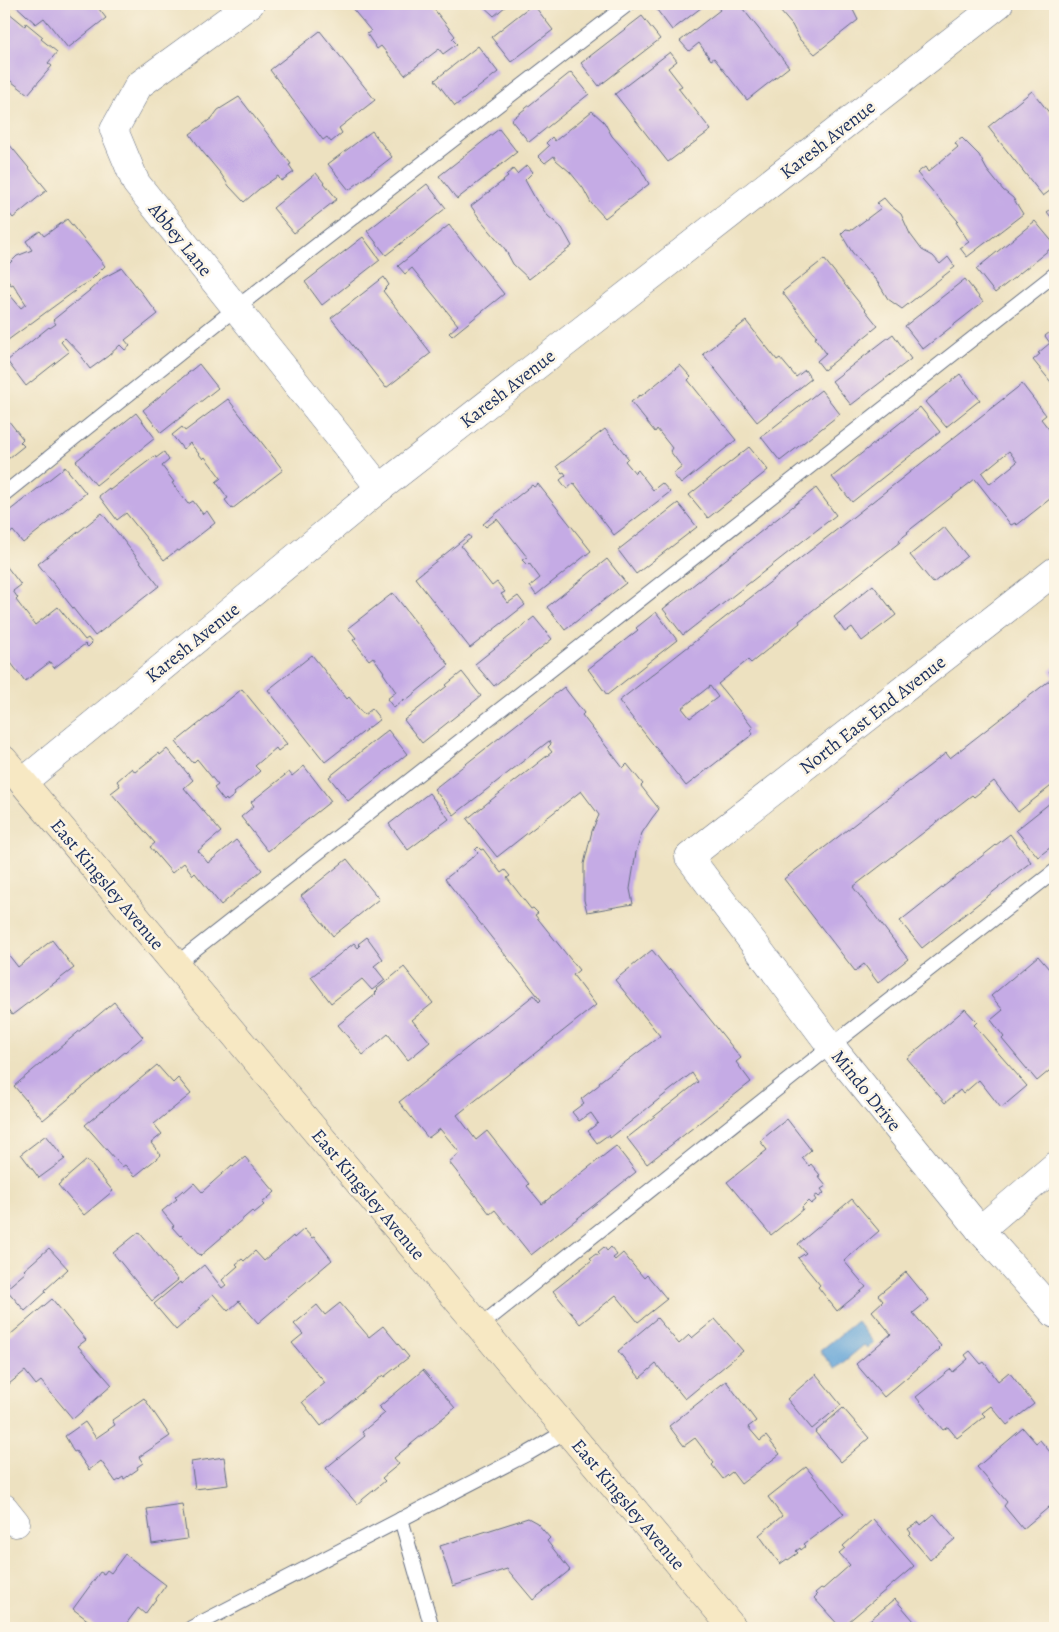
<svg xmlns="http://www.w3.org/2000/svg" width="1059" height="1632" font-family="Alegreya,serif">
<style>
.water{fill:#65a5d8;stroke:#406a9b}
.building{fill:#c5abe5;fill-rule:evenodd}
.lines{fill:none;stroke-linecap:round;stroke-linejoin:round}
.lane-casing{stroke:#646d80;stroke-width:16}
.street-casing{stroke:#646d80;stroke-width:29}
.secondary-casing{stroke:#646d80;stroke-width:29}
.lane{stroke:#fff;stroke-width:14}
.street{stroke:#fff;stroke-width:28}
.secondary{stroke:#f7e8c3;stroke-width:28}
.labels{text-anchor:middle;stroke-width:5;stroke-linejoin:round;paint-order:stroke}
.street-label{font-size:19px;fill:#1b2f5e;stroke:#fcf5e5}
</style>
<rect width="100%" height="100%" fill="#fcf5e5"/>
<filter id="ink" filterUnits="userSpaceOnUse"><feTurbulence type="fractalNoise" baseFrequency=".02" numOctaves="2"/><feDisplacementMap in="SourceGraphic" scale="10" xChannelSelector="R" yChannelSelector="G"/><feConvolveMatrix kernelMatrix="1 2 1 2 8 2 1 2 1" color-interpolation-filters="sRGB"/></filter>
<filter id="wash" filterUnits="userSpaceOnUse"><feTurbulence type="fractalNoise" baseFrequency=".0096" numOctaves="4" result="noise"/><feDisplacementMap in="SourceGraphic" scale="20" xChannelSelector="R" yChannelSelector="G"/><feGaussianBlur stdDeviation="1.12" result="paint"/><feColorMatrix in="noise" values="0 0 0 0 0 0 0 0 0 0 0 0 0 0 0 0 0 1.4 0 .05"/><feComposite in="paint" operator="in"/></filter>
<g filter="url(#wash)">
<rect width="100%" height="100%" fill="#ede1c0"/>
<!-- water -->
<polygon class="water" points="857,1321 874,1343 867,1348 864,1345 835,1369 820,1351"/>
<g id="blocks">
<!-- building -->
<g class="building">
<polygon points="14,4 95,4 106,18 68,48 44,18 36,24"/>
<polygon points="356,4 430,4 455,36 452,39 457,44 443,54 439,49 405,75 381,46 377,49 367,34 371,31 351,7"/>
<polygon points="481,4 504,4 506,6 494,16"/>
<polygon points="533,4 553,30 511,62 491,37"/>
<polygon points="657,4 706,4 672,30 654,6"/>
<polygon points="715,4 739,4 789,67 747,100 714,58 711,60 699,43 689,51 680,41 720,10"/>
<polygon points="774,4 850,4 858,20 815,54 800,40 792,25"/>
<polygon points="8,12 25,26 26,23 43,37 41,39 57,52 48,63 52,66 28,94 4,76 4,13 6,15"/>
<polygon points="642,16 660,39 599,86 581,63"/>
<polygon points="320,31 375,100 339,128 342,133 331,142 327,137 323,140 270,70"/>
<polygon points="478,46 498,72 455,106 435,80"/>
<polygon points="670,52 677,61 668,68 682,86 678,88 711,130 668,162 615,94"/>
<polygon points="571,72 589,94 529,142 511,120"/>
<polygon points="1032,91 1055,120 1055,187 1043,196 988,127"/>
<polygon points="239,97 291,164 289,165 294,172 281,181 278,176 259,189 244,202 229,186 221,174 202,151 190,134 212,118 218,110"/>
<polygon points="592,111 604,122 612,136 640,168 649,184 605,218 591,203 583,188 570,172 556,160 554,156 545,163 538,156 549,146 546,143 552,137 555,141"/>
<polygon points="499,129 517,152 457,199 439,176"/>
<polygon points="372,131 392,157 349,190 328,164"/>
<polygon points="4,138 47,190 13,218 4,207"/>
<polygon points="962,138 979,155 987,170 1003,190 1013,198 1023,214 967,257 960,248 969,242 956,222 958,221 917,173 925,167 928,172 958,147 955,143"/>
<polygon points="527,165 533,172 525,180 536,200 548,216 562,228 572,246 529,279 513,264 505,249 480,219 471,206 508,177 506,175 513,169 517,174"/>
<polygon points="316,173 337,199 294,233 273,208"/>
<polygon points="427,184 446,208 386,255 367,231"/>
<polygon points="884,198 890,205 901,214 910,234 922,250 933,256 940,264 948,257 955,267 902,309 888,299 879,284 852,252 841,234 846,229 852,230 881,208 877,203"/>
<polygon points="1055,206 1055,222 1047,212"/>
<polygon points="67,219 105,266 90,281 74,290 75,291 4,343 4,300 10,295 21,308 26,304 13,284 11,285 4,275 4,269 17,256 32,250 26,241 40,231 44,236"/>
<polygon points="1035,221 1055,245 995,293 976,269"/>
<polygon points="449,225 504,294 452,336 449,333 458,325 412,268 405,274 398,266"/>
<polygon points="363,237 380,260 322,305 305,282"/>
<polygon points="824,259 878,326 824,370 817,361 826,353 815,338 817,337 782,292"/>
<polygon points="122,268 158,314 125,340 130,346 125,350 120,345 108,356 90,369 81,357 82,356 65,338 61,342 69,352 26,386 7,361 49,327 50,328 56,324 53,320 89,291 103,278"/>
<polygon points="384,277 389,285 383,291 431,353 386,388 331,318"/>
<polygon points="965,279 983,302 923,349 905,326"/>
<polygon points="746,321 777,360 780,358 796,377 805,370 811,379 757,422 703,354"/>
<polygon points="1055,328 1055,387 1033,360 1040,354 1038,353 1050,343 1045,336"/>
<polygon points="893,334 911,359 851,405 832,381"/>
<polygon points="199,364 218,388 161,433 143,410"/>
<polygon points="680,365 691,377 688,380 736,440 681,484 673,474 682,467 670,451 672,448 657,429 655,432 631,402 640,395 641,396"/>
<polygon points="960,374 980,400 946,427 925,402"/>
<path d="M1022,384L1046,415L1041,419L1055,437V495L1017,525L1015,523L1011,525L975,479L907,532L908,533L899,540L900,542L799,621L800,623L751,663L748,660L718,684L753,728L750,730L753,734L686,786L619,701ZM1009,451L1017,462L990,484L982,473ZM710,686L718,697L690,718L682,708Z"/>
<polygon points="821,390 840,414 780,461 761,437"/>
<polygon points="228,399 283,470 232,509 225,500 228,498 216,482 221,478 205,457 203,459 190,443 183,449 172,435 182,427 185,431"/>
<polygon points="920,407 940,432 852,502 832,477"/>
<polygon points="136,413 155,438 96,485 76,461"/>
<polygon points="4,415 23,439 20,442 24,446 4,462"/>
<polygon points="605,429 628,458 625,461 635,473 638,470 653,490 662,483 670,492 614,535 574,483 567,489 560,480 566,475 564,472 562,473 557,466"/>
<polygon points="749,447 768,470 708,518 689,495"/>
<polygon points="164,452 169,460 162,466 174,482 172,483 188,504 193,501 203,514 207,511 215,523 179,551 177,550 164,560 126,513 117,520 99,496 109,488 110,490 155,456 156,458"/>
<polygon points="65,467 86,493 23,543 13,531 9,534 4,527 8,524 4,519 4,515"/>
<polygon points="538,484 591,551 536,595 530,586 540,578 529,563 527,565 522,560 527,557 497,519 486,527 483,524 532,485 534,487"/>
<polygon points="816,488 836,515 683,635 663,609"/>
<polygon points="678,503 697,527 636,574 618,550"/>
<polygon points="102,513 159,586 95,636 38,564"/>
<polygon points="944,527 967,556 933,583 910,555"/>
<polygon points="469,535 471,538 461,546 492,586 497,582 505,592 501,594 508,603 518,596 525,605 470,648 415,578"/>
<polygon points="607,559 626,583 565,630 547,607"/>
<polygon points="4,563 21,585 13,591 18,598 16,600 35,625 58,607 85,640 88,638 92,643 88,647 85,644 54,668 50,662 25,681 4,654"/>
<polygon points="873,585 896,615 862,641 852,627 845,632 834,617"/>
<polygon points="393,593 449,665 405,701 404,699 394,708 387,699 396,692 383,673 384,672 373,657 369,660 353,640 356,638 348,628"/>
<polygon points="656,612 677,640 607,695 588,669 638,630 636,628"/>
<polygon points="534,617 552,639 494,686 475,664"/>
<polygon points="312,655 347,699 349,697 364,715 372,709 380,719 325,762 268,690"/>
<polygon points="1055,666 1055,783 1018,812 994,781 974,797 972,795 853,887 908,959 878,983 864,964 855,971 784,879 946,753 950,758 1054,677 1049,671"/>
<polygon points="462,672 481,696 422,743 404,720 447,686 446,685"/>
<polygon points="564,687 584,713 582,715 623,768 627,764 643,784 641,786 659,809 652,818 642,833 636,852 630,889 633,904 587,912 584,900 584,864 592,831 599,815 581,791 497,857 467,819 552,752 548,747 551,744 549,741 454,815 434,789"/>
<polygon points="242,689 287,744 278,751 276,748 255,766 260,771 234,793 235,795 227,801 226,799 224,801 214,788 218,785 197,759 193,763 176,742"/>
<polygon points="388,730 407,754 348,801 329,777"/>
<polygon points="167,749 193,780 184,788 221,832 198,851 208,863 236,840 262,870 221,905 195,873 193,875 184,863 172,873 150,847 155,843 111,793 120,786 117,781 132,768 135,772 159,753 160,755"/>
<polygon points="304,766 331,801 268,851 241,817 254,806 251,802 289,772 292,776"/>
<polygon points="429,793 449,819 408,850 389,824"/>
<polygon points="1055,799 1055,844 1038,857 1016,830"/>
<polygon points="1010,834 1031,862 922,948 900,921"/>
<polygon points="478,847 481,850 483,849 501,873 505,870 510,876 507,878 531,909 533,908 538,913 535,915 579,970 573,975 596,1005 457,1115 476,1140 487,1131 529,1184 527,1186 542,1204 616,1146 636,1172 531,1255 495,1210 490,1214 449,1162 460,1153 440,1129 428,1138 399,1102 534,995 539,1002 541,1000 445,879 478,853 475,850"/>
<polygon points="347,859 379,899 333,936 301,896"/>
<polygon points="367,937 383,959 374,966 385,980 372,990 362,979 331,1003 311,977 354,943 358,948 360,946 358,944"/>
<polygon points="52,940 74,968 12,1015 4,1004 4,949 18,967"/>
<polygon points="652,950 669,971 670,969 741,1058 736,1062 751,1082 647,1164 627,1138 698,1082 692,1073 610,1138 608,1135 597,1143 588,1131 598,1123 591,1113 579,1121 572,1112 584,1103 581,1099 600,1084 599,1082 660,1036 615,980"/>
<polygon points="1038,956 1055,976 1055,1041 1051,1044 1055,1048 1055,1066 1037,1081 1002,1039 1004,1037 991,1020 1003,1010 991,996"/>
<polygon points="404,967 433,1003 412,1020 430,1042 408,1060 388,1034 363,1055 338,1025 376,994 375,993 378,990 377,989"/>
<polygon points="114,1002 143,1037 43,1120 14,1086"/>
<polygon points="965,1009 977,1022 974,1025 1027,1086 1001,1108 979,1080 963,1094 960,1090 945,1103 907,1058"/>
<polygon points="157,1065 173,1083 178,1078 191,1094 154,1124 162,1134 151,1143 161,1155 135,1176 125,1165 122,1167 85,1125"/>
<polygon points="787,1119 811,1150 802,1158 809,1166 811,1164 820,1175 818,1176 826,1186 821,1189 824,1193 819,1197 817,1195 814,1197 816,1200 811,1204 808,1201 802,1207 803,1209 771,1235 727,1182 767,1150 760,1141"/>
<polygon points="46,1135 65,1159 39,1178 21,1154"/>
<polygon points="245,1157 275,1192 262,1203 264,1205 254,1213 252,1211 200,1256 181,1235 180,1236 172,1227 174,1226 162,1211 177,1199 175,1197 183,1190 184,1192 194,1183 202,1192 232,1165 233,1167"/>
<polygon points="87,1160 113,1191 84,1215 58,1185"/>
<polygon points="852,1199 879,1231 844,1261 866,1287 837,1311 818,1287 820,1285 798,1258 806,1253 798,1244"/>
<polygon points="304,1229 312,1238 314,1237 332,1260 258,1323 239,1301 228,1311 213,1294 199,1307 201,1308 176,1330 154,1304 180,1282 181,1284 204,1265 222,1288 226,1285 222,1280 238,1266 236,1264 242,1259 244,1261 255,1251 264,1261 293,1236 294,1238"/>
<polygon points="139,1232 178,1280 152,1301 113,1253"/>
<polygon points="604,1247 607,1251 611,1247 617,1255 613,1258 615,1260 623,1253 644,1278 647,1275 667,1299 638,1322 616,1295 580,1324 553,1291 592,1260 590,1258 596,1254 598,1255 600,1254 598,1252"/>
<polygon points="49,1248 68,1269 45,1290 46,1292 25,1311 6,1289 26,1272 24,1270"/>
<polygon points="906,1272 929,1300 913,1313 941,1346 939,1348 940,1349 884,1397 856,1364 891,1334 872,1311 883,1301 878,1295"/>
<polygon points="4,1276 9,1283 4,1287"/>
<polygon points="52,1299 86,1340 78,1346 112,1385 73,1419 41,1381 36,1385 25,1371 4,1388 4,1340"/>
<polygon points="340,1303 369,1337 383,1326 409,1357 384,1377 383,1375 321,1426 302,1402 325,1383 292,1343 303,1334 294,1324 317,1305 325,1315"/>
<polygon points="657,1318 679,1344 689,1335 692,1338 715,1319 743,1351 685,1399 656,1364 640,1378 618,1351"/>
<polygon points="970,1351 981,1364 984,1362 998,1381 1009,1372 1034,1404 1007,1425 991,1406 982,1413 985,1416 957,1438 948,1427 943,1430 916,1397 951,1369 953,1372 968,1359 965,1355"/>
<polygon points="423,1370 455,1408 394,1458 399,1464 382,1478 385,1481 357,1504 326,1468 365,1436 362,1432 385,1413 379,1407"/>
<polygon points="816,1374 841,1405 812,1429 787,1399"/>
<polygon points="726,1381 756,1421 748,1427 760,1441 766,1436 780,1454 741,1484 732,1472 723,1479 712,1465 714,1463 695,1438 684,1446 669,1426"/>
<polygon points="144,1398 170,1436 139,1457 143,1463 137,1467 138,1469 124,1479 123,1477 116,1482 101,1461 89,1470 76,1451 74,1452 70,1446 71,1446 65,1436 85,1422 96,1438 115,1425 112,1420"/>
<polygon points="843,1408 869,1438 841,1462 815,1432"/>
<polygon points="1023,1428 1036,1443 1040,1440 1055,1458 1055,1502 1023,1529 1004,1506 1007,1502 977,1467"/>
<polygon points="224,1457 228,1485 195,1489 191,1462"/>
<polygon points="806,1467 844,1514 804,1544 806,1546 801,1550 800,1548 796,1551 798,1553 788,1560 787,1559 780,1564 759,1535 782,1516 768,1497"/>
<polygon points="182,1504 187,1539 152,1544 147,1509"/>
<polygon points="934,1514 955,1539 930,1560 909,1535 911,1533 908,1529 919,1522 921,1525"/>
<polygon points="528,1518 537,1523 550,1538 547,1541 570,1570 533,1600 507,1569 453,1586 440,1546"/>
<polygon points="873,1519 914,1566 841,1628 814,1598 817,1595 815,1593 821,1588 823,1589 850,1565 839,1553 845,1548 843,1546"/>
<polygon points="125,1554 166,1585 145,1614 138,1608 123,1628 98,1628 73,1609 100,1572 104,1574 107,1570 111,1573"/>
<polygon points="895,1599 920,1628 860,1628"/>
</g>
</g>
</g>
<g filter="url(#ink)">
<use href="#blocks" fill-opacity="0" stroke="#646d80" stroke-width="1"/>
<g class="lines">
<defs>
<g id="lane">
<polyline points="4,494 236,308 628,4"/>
<polyline points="176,964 1055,274"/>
<polyline points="480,1326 831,1046 1055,871"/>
<polyline points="401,1519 432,1628"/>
<polyline points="191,1628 527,1454 568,1430"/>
</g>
<g id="street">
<polyline points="250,4 139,85 114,130 136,183 380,488"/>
<polyline points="1055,571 689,857 831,1046 980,1230 1055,1314"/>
<polyline points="23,782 380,488 999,4"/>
<polyline points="980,1230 1055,1166"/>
<polyline points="4,1508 16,1523"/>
</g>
<polyline id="secondary" points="4,760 733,1628"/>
</defs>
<!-- lane casing -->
<use href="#lane" class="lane-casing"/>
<!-- street casing -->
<use href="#street" class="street-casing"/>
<!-- secondary casing -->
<use href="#secondary" class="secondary-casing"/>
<!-- lane -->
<use href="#lane" class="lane"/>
<!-- street -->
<use href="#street" class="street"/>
<!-- secondary -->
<use href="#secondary" class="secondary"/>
</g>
</g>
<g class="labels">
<!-- street labels -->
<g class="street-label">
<text transform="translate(827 139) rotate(-38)" y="7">Karesh Avenue</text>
<text transform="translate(181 239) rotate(51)" y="7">Abbey Lane</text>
<text transform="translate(507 388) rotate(-38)" y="7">Karesh Avenue</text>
<text transform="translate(192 642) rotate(-39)" y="7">Karesh Avenue</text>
<text transform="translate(872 714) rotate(-38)" y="7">North East End Avenue</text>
<text transform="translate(108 884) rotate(50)" y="7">East Kingsley Avenue</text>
<text transform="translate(867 1090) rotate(51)" y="7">Mindo Drive</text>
<text transform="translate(369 1194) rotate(50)" y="7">East Kingsley Avenue</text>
<text transform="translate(629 1504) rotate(50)" y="7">East Kingsley Avenue</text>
</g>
</g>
<!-- margin -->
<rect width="1059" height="1632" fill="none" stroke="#fcf5e5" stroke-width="20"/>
</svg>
